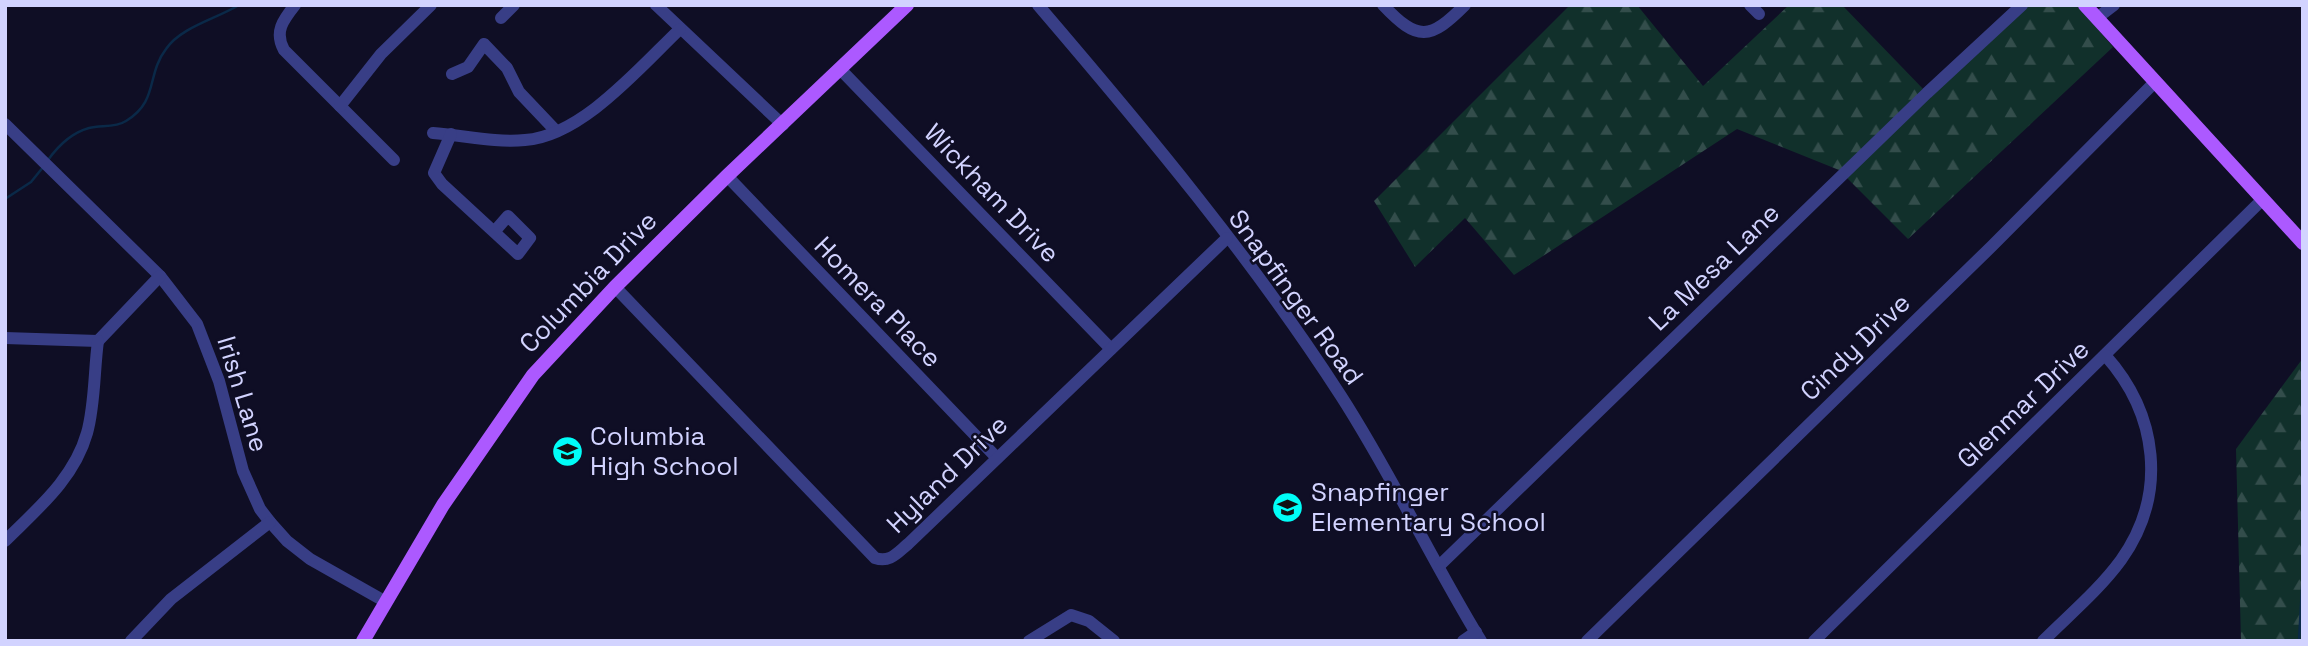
<svg xmlns="http://www.w3.org/2000/svg" width="2308" height="646" font-family="'Space Grotesk',sans-serif">
<style>
.forest{fill:url(#forest-firs)}
.lines{fill:none;stroke-linecap:round;stroke-linejoin:round}
.stream{stroke:#0a2948;stroke-width:2.5}
.minor{stroke:#383e86;stroke-width:12}
.major{stroke:#ac59ff;stroke-width:14}
.labels{text-anchor:middle;stroke-width:5;stroke-linejoin:round;paint-order:stroke}
.street-label{font-size:26px;fill:#d2d3ff;stroke:#0f0e25}
.poi-label{font-size:26px;fill:#d2d3ff;stroke:#0f0e25;text-anchor:start}
</style>
<defs>
<pattern id="forest-firs" width="22" height="20" patternUnits="userSpaceOnUse" patternTransform="scale(1.75)"><rect width="22" height="20" fill="#11302b"/><path d="M5 1l3.5 6h-7zM16 11l3.5 6h-7z" fill="#334d4b"/></pattern>
</defs>
<rect width="100%" height="100%" fill="#0f0e25"/>
<!-- forest -->
<g class="forest">
<polygon points="1570,5 1637,5 1703,86 1789,5 1842,5 1927,93 2025,5 2077,5 2113,47 1908,239 1839,170 1737,129 1514,275 1465,218 1415,267 1374,201"/>
<polygon points="2303,358 2303,641 2241,641 2236,449"/>
</g>
<g class="lines">
<!-- stream -->
<g class="stream">
<path d="M48,160C58,146 71,133 89,128C101,125 115,128 126,121C159,101 146,75 166,49C181,27 216,19 239,5"/>
<polyline points="5,199 31,182 44,166"/>
<polyline points="2299,641 2303,569"/>
</g>
<!-- minor -->
<g class="minor">
<path d="M295,5C283,20 274,32 284,50L394,160"/>
<polyline points="656,5 783,125"/>
<path d="M1038,5C1145,130 1252,258 1341,396C1392,475 1432,561 1481,641"/>
<path d="M1383,5C1418,42 1430,40 1465,5"/>
<polyline points="1750,5 1759,14"/>
<polyline points="501,18 514,5"/>
<polyline points="2097,18 2114,5"/>
<polyline points="840,69 1111,349"/>
<polyline points="452,74 468,67 484,44 507,68 519,92 556,131"/>
<polyline points="340,106 381,54 431,5"/>
<polyline points="5,124 160,276 197,324 219,381 243,471 260,509 270,522 287,541 310,559 386,602"/>
<path d="M433,133C462,135 495,143 525,140C582,136 640,67 680,29"/>
<polyline points="451,134 434,173 442,184 518,254 530,238 508,216 494,232"/>
<polyline points="727,176 997,458"/>
<path d="M615,287L875,558C890,563 897,553 908,544L1227,238"/>
<polyline points="5,338 98,341 160,276"/>
<path d="M5,541C37,509 74,479 87,433C95,405 94,370 98,341"/>
<polyline points="1440,565 1927,93 2022,5"/>
<polyline points="131,641 171,599 270,522"/>
<polyline points="1029,641 1071,615 1089,621 1114,641"/>
<polyline points="1463,641 1476,632"/>
<polyline points="1587,641 1992,246 2154,83"/>
<polyline points="1814,641 2263,199"/>
<path d="M2043,641C2069,615 2099,590 2121,560C2168,494 2158,414 2105,355"/>
</g>
<!-- major -->
<g class="major">
<polyline points="2085,5 2303,243"/>
<polyline points="363,641 443,505 533,375 615,287 727,176 907,5"/>
</g>
</g>
<!-- icons -->
<defs>
<symbol id="school-disc" viewBox="-11 -11 22 22"><circle r="9.5" fill="#00fdf7" stroke="#0f0e25"/><path d="M0-5L7-2L0 1L-7-2ZM-4 1L0 2.5L4 1V4Q0 6-4 4Z" fill="#111"/></symbol>
</defs>
<g fill-rule="evenodd">
<use href="#school-disc" x="550" y="434" width="35" height="35"/>
<use href="#school-disc" x="1270" y="490" width="35" height="35"/>
</g>
<g class="labels">
<!-- street labels -->
<g class="street-label">
<text transform="translate(992 193) rotate(46)" y="9">Wickham Drive</text>
<text transform="translate(1714 267) rotate(-44)" y="9">La Mesa Lane</text>
<text transform="translate(588 282) rotate(-46)" y="9">Columbia Drive</text>
<text transform="translate(1296 297) rotate(54)" y="9">Snapfinger Road</text>
<text transform="translate(878 302) rotate(46)" y="9">Homera Place</text>
<text transform="translate(1855 347) rotate(-44)" y="9">Cindy Drive</text>
<text transform="translate(243 394) rotate(73)" y="9">Irish Lane</text>
<text transform="translate(2023 404) rotate(-44)" y="9">Glenmar Drive</text>
<text transform="translate(947 474) rotate(-44)" y="9">Hyland Drive</text>
</g>
<!-- poi labels -->
<g class="poi-label">
<text x="590" y="445">Columbia<tspan x="590" dy="30">High School</tspan></text>
<text x="1311" y="501">Snapfinger<tspan x="1311" dy="30">Elementary School</tspan></text>
</g>
</g>
<!-- border -->
<rect width="2308" height="646" fill="none" stroke="#d2d3ff" stroke-width="14"/>
</svg>
